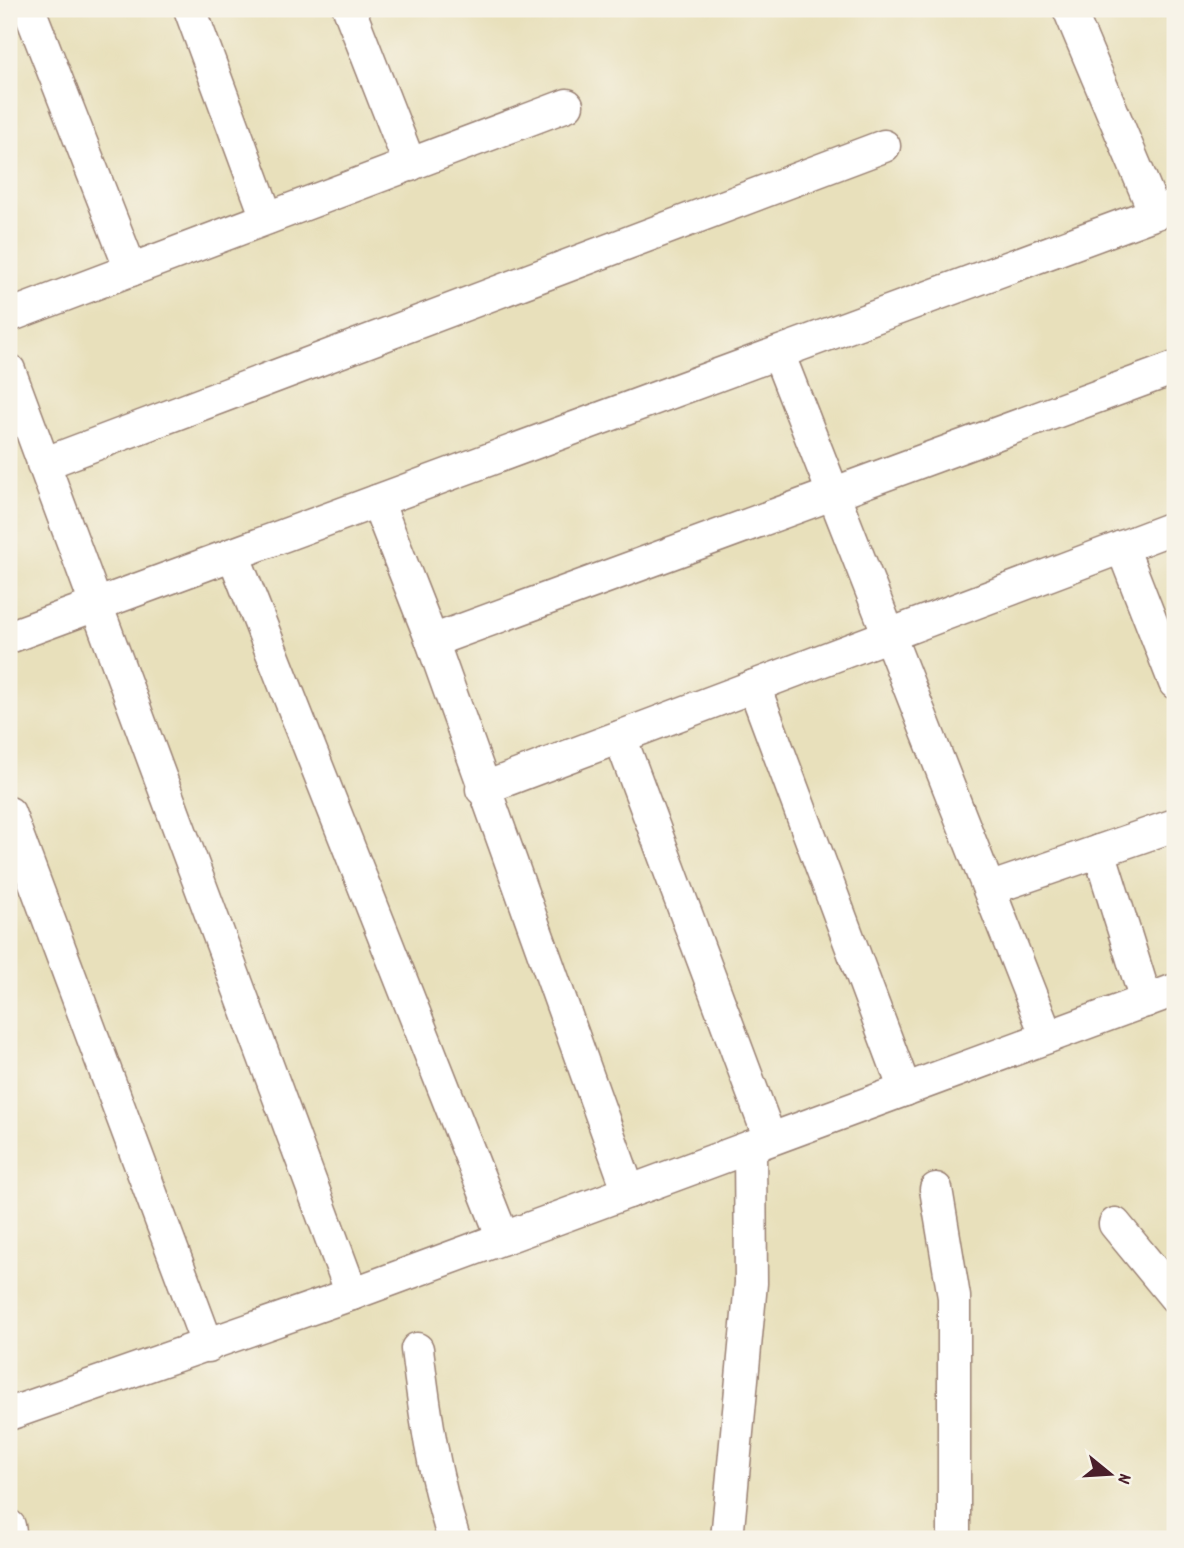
<svg xmlns="http://www.w3.org/2000/svg" width="1184" height="1548" font-family="Dekko,sans-serif">
<style>
.lines{fill:none;stroke-linecap:round;stroke-linejoin:round}
.street-casing{stroke:#998073;stroke-width:35}
.street{stroke:#fff;stroke-width:32}
</style>
<rect width="100%" height="100%" fill="#f7f3e8"/>
<filter id="ink" filterUnits="userSpaceOnUse"><feTurbulence type="fractalNoise" baseFrequency=".0143" numOctaves="2"/><feDisplacementMap in="SourceGraphic" scale="14" xChannelSelector="R" yChannelSelector="G"/><feConvolveMatrix kernelMatrix="1 2 1 2 8 2 1 2 1" color-interpolation-filters="sRGB"/></filter>
<filter id="wash" filterUnits="userSpaceOnUse"><feTurbulence type="fractalNoise" baseFrequency=".00686" numOctaves="4" result="noise"/><feDisplacementMap in="SourceGraphic" scale="28" xChannelSelector="R" yChannelSelector="G"/><feGaussianBlur stdDeviation="1.57" result="paint"/><feColorMatrix in="noise" values="0 0 0 0 0 0 0 0 0 0 0 0 0 0 0 0 0 1.4 0 .05"/><feComposite in="paint" operator="in"/></filter>
<g filter="url(#wash)">
<rect width="100%" height="100%" fill="#e8e0bb"/>
</g>
<g filter="url(#ink)">
<g class="lines">
<defs>
<g id="street">
<polyline points="29,9 131,270"/>
<polyline points="190,9 267,218"/>
<polyline points="349,9 410,165"/>
<polyline points="1069,9 1155,213"/>
<polyline points="9,316 567,105"/>
<polyline points="778,353 1047,1037"/>
<polyline points="9,370 352,1294"/>
<polyline points="43,464 884,146"/>
<polyline points="377,501 432,641 629,1192"/>
<polyline points="1122,547 1175,683"/>
<polyline points="233,554 503,1238"/>
<polyline points="9,637 1175,206"/>
<polyline points="432,641 1175,368"/>
<polyline points="754,686 905,1090"/>
<polyline points="620,737 770,1139"/>
<polyline points="482,789 1175,527"/>
<polyline points="9,813 208,1346"/>
<polyline points="1099,851 1146,1001"/>
<polyline points="989,889 1175,825"/>
<polyline points="936,1189 954,1297 954,1539"/>
<polyline points="1115,1224 1175,1297"/>
<path d="M417,1349C425,1414 434,1477 454,1539"/>
<polyline points="9,1414 352,1294 1175,990"/>
<polyline points="9,1526 11,1539"/>
<polyline points="727,1539 751,1283 750,1147"/>
</g>
</defs>
<!-- street casing -->
<use href="#street" class="street-casing"/>
<!-- street -->
<use href="#street" class="street"/>
</g>
</g>
<!-- margin -->
<rect width="1184" height="1548" fill="none" stroke="#f7f3e8" stroke-width="35"/>
<!-- north arrow -->
<g transform="translate(1110 1474) rotate(108)" stroke="#f7f3e8" stroke-width="5" paint-order="stroke">
<path d="M0-5L12 26L0 18L-12 26Z" fill="#4a1f2b"/>
<text y="-10" font-size="19" font-weight="bold" text-anchor="middle" fill="#4a1f2b">N</text>
</g>
</svg>
